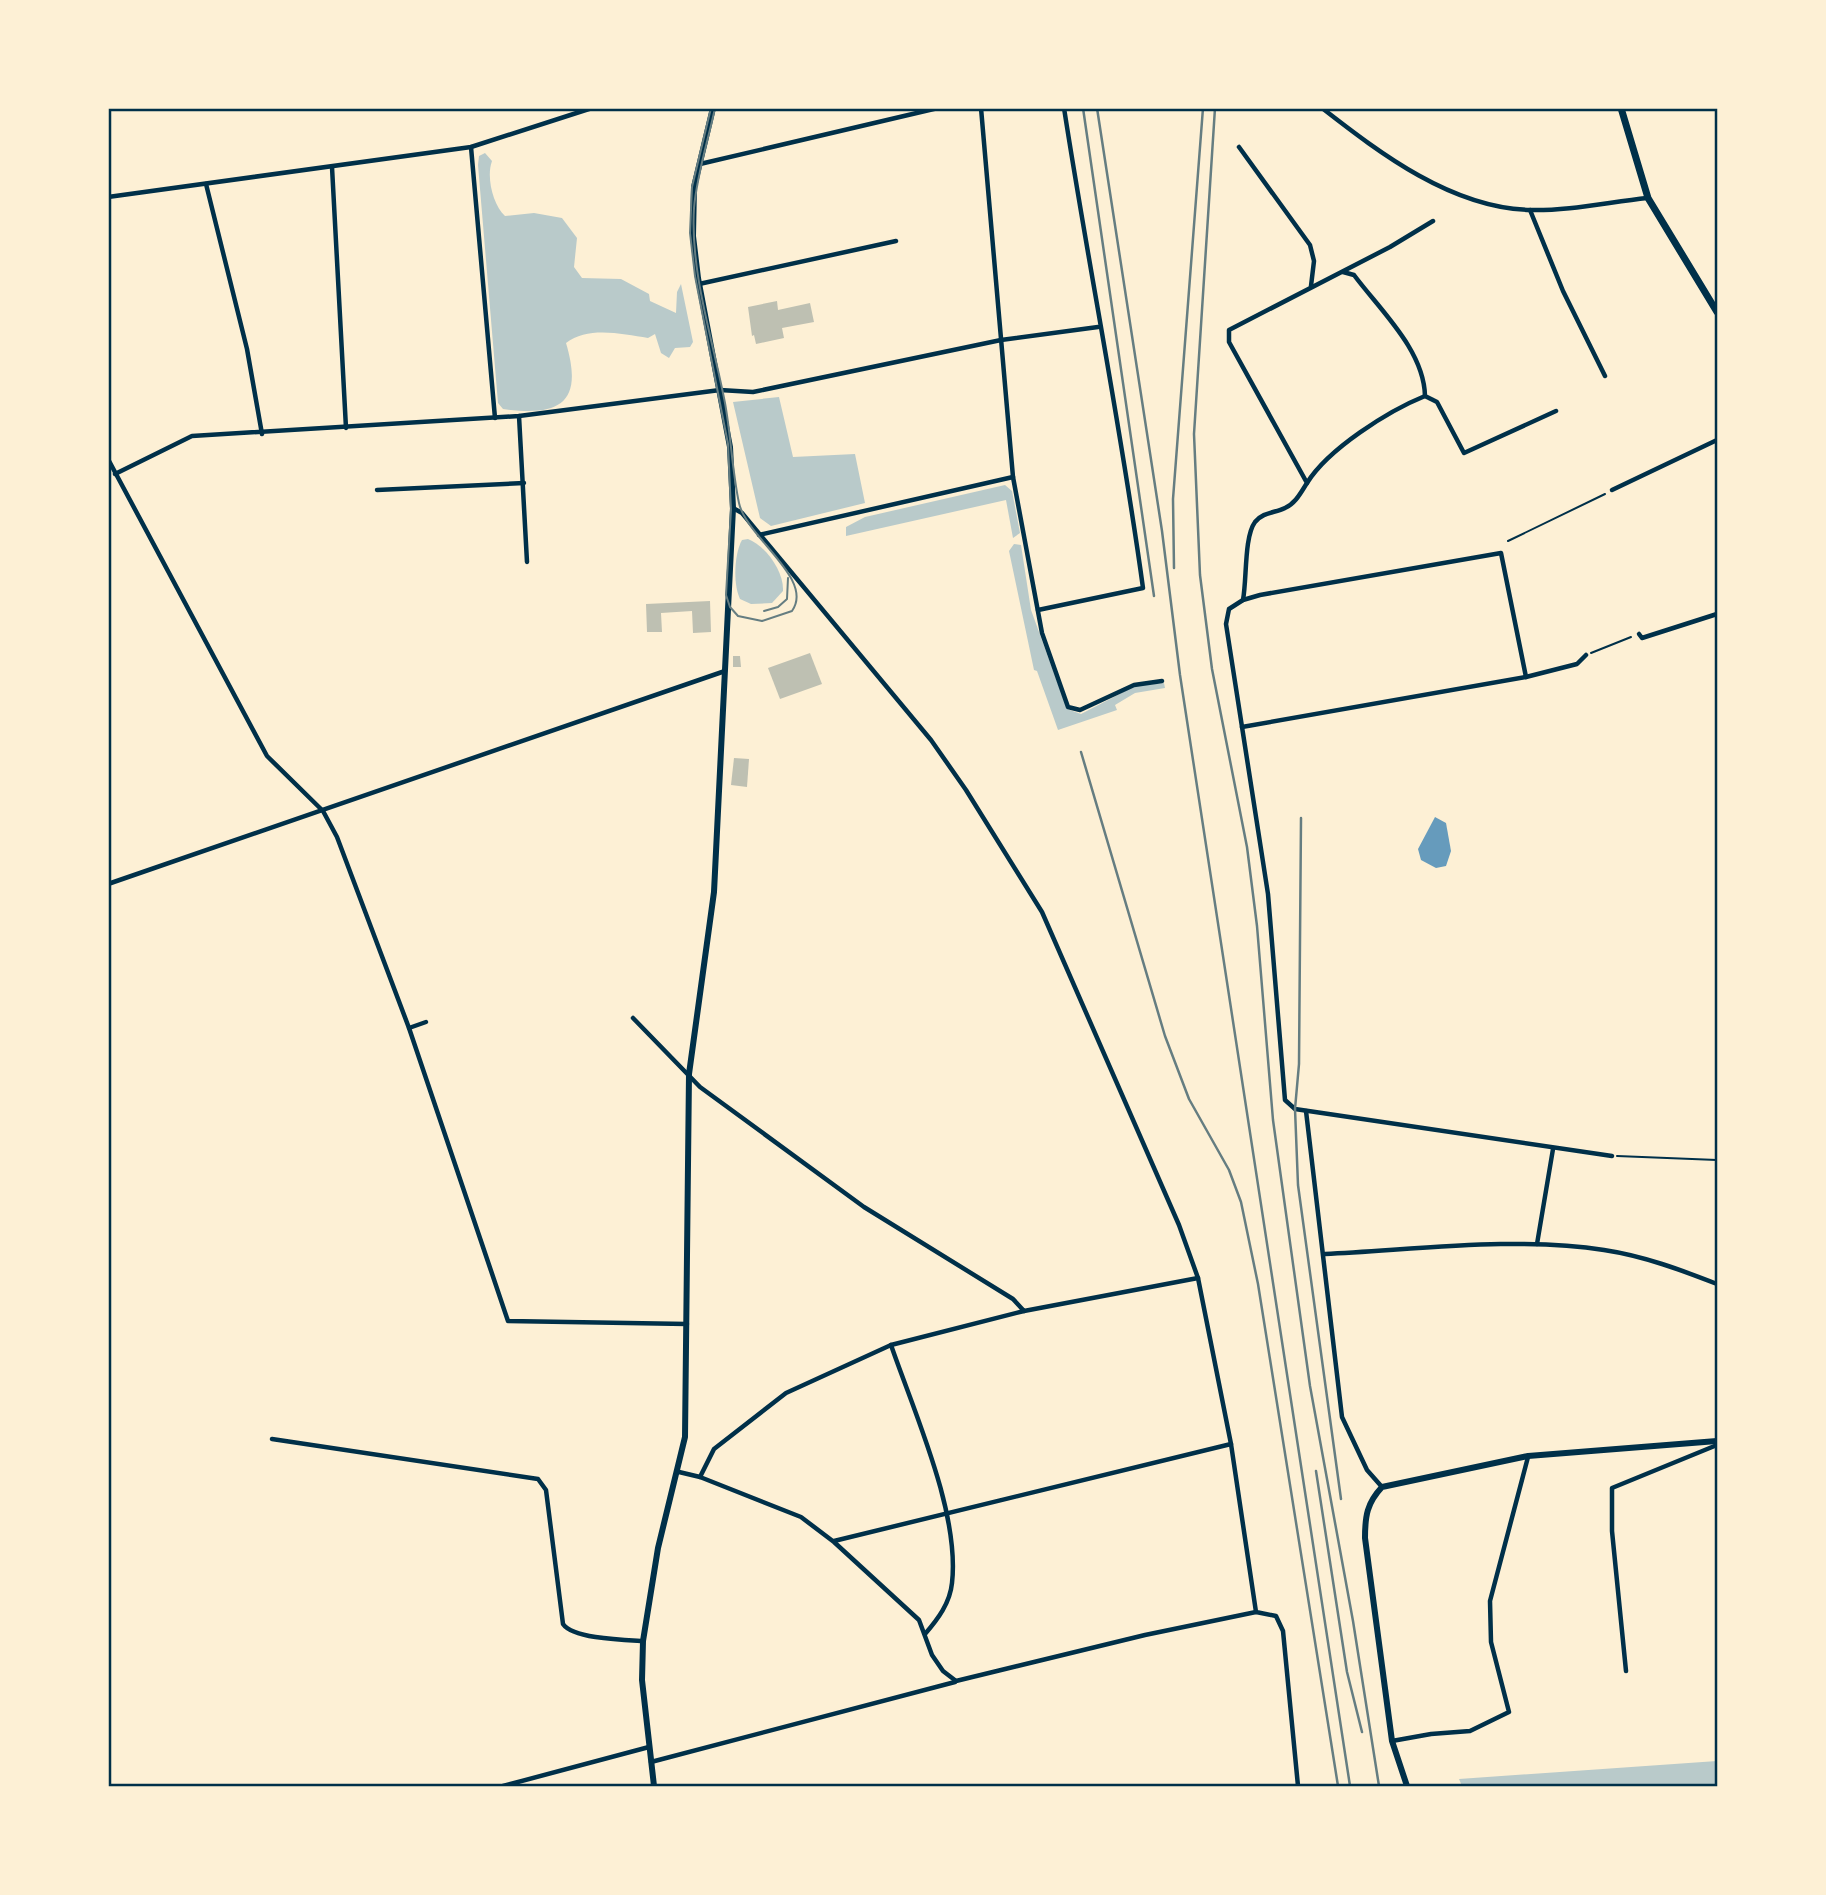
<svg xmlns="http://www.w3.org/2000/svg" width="1826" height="1895" font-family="Lora,serif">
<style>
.green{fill:#b9caca}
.water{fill:#669bbc}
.building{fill:#bec0b2}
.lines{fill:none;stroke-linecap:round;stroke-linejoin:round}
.path{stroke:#003049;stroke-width:2}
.minor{stroke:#003049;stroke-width:4.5}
.tertiary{stroke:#003049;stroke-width:6}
.secondary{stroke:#003049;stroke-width:7}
.tram{stroke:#657d81;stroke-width:2}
.rail{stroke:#657d81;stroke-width:2.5}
.neatline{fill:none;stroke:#003049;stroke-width:2.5}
</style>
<rect width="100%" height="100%" fill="#fdf0d5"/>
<!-- green -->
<g class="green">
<path d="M485,153L492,161C486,177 493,205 505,216L534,213L562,218L577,238L574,267L582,278L621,279L649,294L650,301L676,313L677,292L681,284L693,342L690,347L675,348L669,358L661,353L655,334L648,338C622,334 588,326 566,343C584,403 560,417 503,409L498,403L478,165L479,156Z"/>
<polygon points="779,397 793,457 855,454 865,503 771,526 760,518 733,402"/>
<polygon points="1005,485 1012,491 1020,533 1013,538 1006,500 846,536 846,527 865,517"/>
<path d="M748,539C766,546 784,572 783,591L772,603L751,604L740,599C733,585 734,554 742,540Z"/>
<polygon points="1014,544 1021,545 1031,610 1067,709 1081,714 1135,686 1164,683 1165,688 1135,693 1115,705 1117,710 1058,730 1037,671 1034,670 1009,551"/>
<polygon points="1717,1761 1717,1786 1462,1786 1459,1779"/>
</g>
<!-- water -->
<polygon class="water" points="1435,817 1446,823 1451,851 1446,866 1436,868 1421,860 1418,849"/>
<!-- building -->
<g class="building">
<polygon points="777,301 778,310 810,303 814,322 782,328 784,338 756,344 754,335 752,336 748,307"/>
<polygon points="710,601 711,632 693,633 692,611 661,613 662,632 647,632 646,604"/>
<polygon points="810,653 822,684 780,699 768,668"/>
<polygon points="733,656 740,656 741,667 733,667"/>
<polygon points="734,758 749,759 747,787 731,785"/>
</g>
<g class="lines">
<!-- path -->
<g class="path">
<polyline points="1508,541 1605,494"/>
<polyline points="1591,653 1631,637"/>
<polyline points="1617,1156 1717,1160"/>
</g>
<!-- minor -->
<g class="minor">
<polyline points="981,108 1013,477 1042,633 1068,707 1080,710 1134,685 1162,681"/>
<path d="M1322,108C1381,154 1452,208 1530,210C1568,211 1609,202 1647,198"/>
<polyline points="471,147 495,418"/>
<polyline points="1239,147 1310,245 1314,261 1311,286"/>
<polyline points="700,164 938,108"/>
<polyline points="332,167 346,428"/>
<polyline points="206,184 247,349 262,434"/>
<polyline points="108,197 471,147 592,108"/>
<polyline points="1530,210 1563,291 1605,376"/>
<path d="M1343,272L1354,275C1380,310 1424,350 1425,396L1437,402L1464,453L1556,411"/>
<polyline points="699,284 896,241"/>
<polyline points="519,416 527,562"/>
<polyline points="108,459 267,756 323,811 337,837 409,1028 508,1321 687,1324"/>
<polyline points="115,474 192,436 519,416 720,390 753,392 1001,340 1098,327"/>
<path d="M1307,483C1328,449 1388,411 1425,396"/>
<polyline points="377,490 524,483"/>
<polyline points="1612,490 1717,440"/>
<polyline points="733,508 742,513 931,740 966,790 1042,912 1179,1225 1198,1278 1231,1444 1256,1612 1276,1616 1283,1631 1298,1786"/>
<polyline points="759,535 1013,477"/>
<path d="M1243,600C1247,579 1244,537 1255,522C1263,512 1275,513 1285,508C1296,503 1301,492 1307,483L1229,342V330L1390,247L1433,221"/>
<path d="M1038,610L1143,588C1121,427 1089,269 1064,108"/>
<polyline points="1639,634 1642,638 1717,614"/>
<polyline points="1526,677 1501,553 1260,595 1243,600 1229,609 1226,624 1268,894 1285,1100 1295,1109 1612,1156"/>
<polyline points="1242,727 1526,677 1577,664 1586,655"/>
<polyline points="108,884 725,671"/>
<polyline points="633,1018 700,1087 864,1207 1013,1299 1024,1311 1198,1278"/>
<polyline points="409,1028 426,1022"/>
<polyline points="1306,1111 1342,1417 1367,1470 1382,1487"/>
<polyline points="1537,1244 1553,1149"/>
<path d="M1325,1254C1413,1250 1517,1236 1604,1250C1644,1256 1681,1270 1717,1284"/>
<path d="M891,1345C914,1412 960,1513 952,1583C950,1603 938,1619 925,1634"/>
<path d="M272,1439L538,1479L546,1490L563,1624C573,1639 625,1640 643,1641"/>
<polyline points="679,1472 700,1477 801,1517 834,1542 919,1620 932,1655 943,1671 956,1681 1145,1635 1256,1612"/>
<polyline points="700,1477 714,1449 786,1393 891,1345 1024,1311"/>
<polyline points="834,1541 1231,1444"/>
<polyline points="1626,1671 1612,1531 1612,1488 1717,1445"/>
<polyline points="1392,1741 1431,1734 1470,1731 1509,1712 1491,1642 1490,1601 1528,1457"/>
<polyline points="651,1762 955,1682"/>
<polyline points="503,1786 649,1747"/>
</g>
<!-- tertiary -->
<g class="tertiary">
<polyline points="654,1786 642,1680 643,1641 658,1548 685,1437 689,1074 714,892 733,508 730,447 698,278 693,236 694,187 713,108"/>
<path d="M1407,1786L1392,1741L1365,1538C1365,1516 1367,1503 1382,1487L1528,1456L1717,1441"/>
</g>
<!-- secondary -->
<polyline class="secondary" points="1621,108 1648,198 1717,312"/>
<!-- tram -->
<g class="tram">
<path d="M711,108L692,187L690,233L695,276L728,444L731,510L726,595L730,607L738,616L762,621L792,611C815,579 746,537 739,503C732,470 731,436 725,403C713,340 690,273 694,208C697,174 708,141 715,108"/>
<polyline points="764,611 778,607 787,599 788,578"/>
</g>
<!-- rail -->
<g class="rail">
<polyline points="1083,108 1154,596"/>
<polyline points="1097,108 1162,531 1180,675 1350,1786"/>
<polyline points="1215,108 1194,434 1200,575 1212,669 1247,847 1257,926 1273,1120 1310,1386 1353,1621 1379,1786"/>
<polyline points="1174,568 1173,499 1203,108"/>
<polyline points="1081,752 1165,1036 1189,1099 1229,1170 1241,1202 1258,1284 1338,1786"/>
<polyline points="1301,818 1299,1064 1295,1109 1298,1185 1341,1499"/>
<polyline points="1316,1471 1347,1672 1362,1732"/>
</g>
</g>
<!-- border -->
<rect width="1826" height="1895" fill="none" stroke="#fdf0d5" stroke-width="220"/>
<rect x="110" y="110" width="1606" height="1675" class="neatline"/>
</svg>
